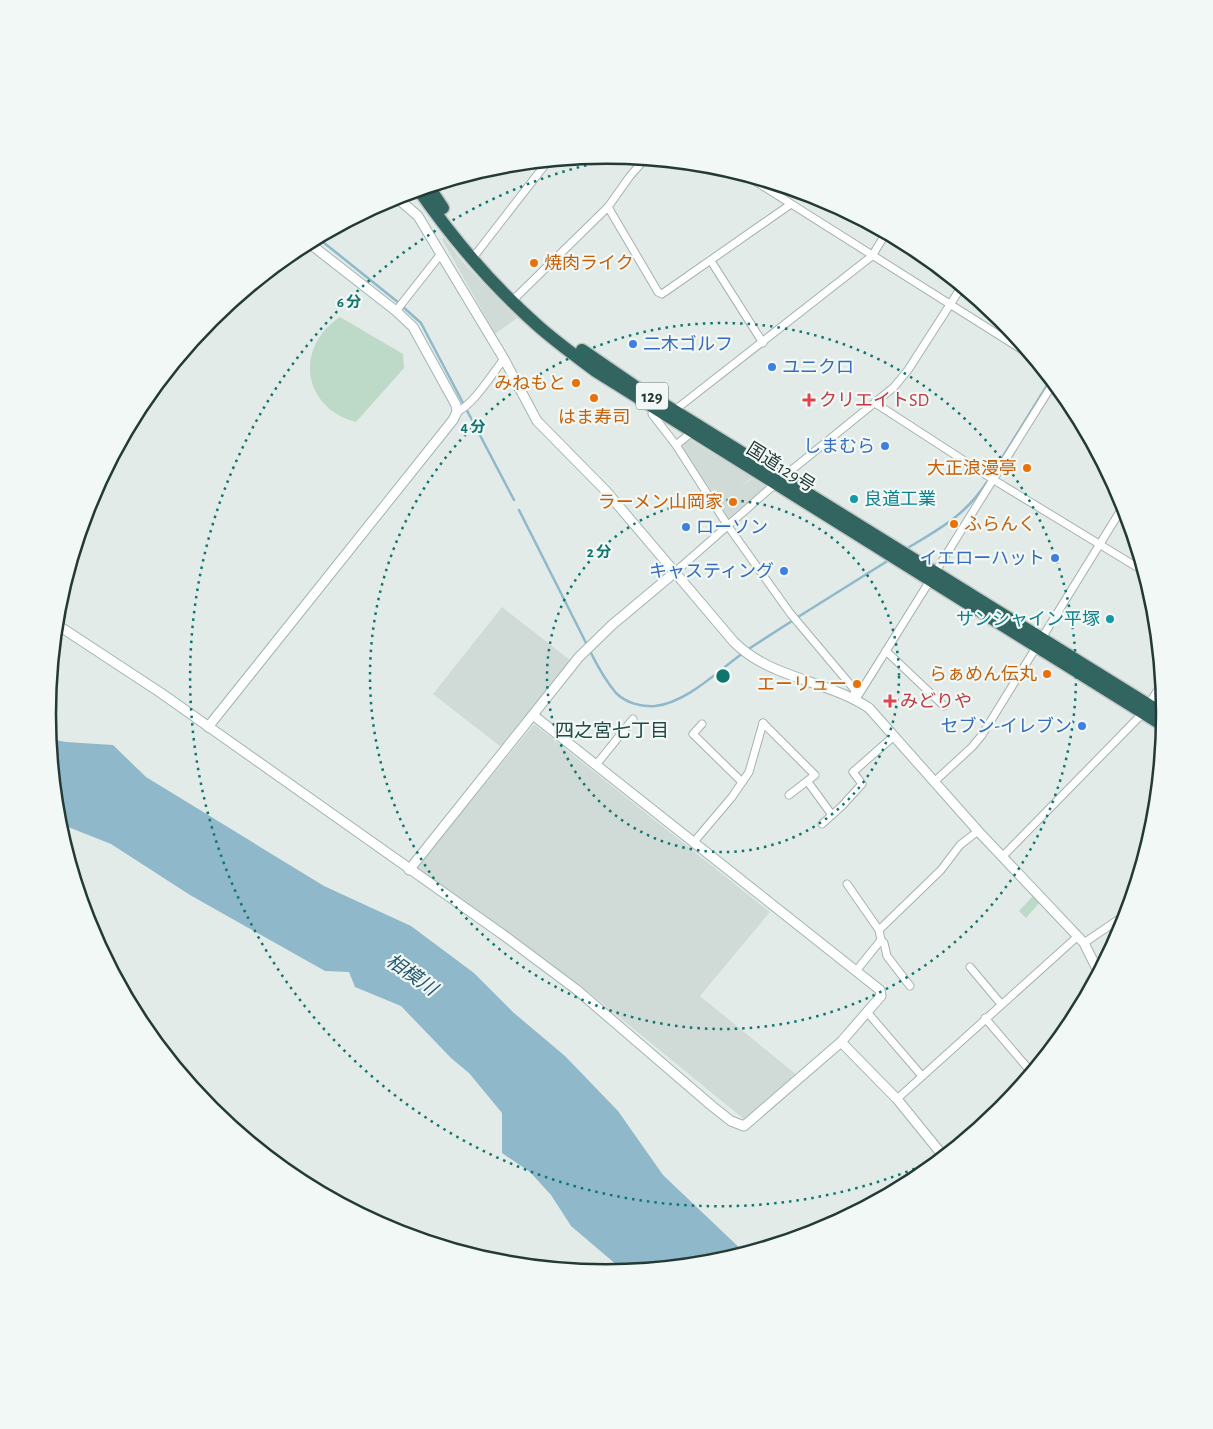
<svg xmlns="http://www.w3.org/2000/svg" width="1213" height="1429" font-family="'Alegreya Sans','Noto Sans JP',sans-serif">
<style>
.built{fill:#d0dbd7}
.green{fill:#bddac9}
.water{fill:#8fb9cb}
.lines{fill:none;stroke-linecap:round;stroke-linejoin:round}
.stream{stroke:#8fb9cb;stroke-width:2.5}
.street-casing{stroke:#a5b2af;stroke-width:9}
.secondary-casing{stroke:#a2b5b1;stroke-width:11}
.highway-casing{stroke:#c2c8c7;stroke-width:15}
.street{stroke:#fff;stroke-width:7}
.secondary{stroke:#fff;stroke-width:9}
.highway{stroke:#326460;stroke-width:12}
.ring{fill:none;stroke:#0f766e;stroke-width:2.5;stroke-dasharray:2.5 5}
.food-dot{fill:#e8710a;stroke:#f2f8f6;stroke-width:2}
.shop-dot{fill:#3f7fe0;stroke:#f2f8f6;stroke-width:2}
.health-dot{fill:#e0444e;stroke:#f2f8f6;stroke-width:2}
.culture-dot{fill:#0f9aa8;stroke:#f2f8f6;stroke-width:2}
.labels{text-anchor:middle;stroke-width:4.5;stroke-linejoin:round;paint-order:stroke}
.shield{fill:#f2f8f6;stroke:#627370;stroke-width:1}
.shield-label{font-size:16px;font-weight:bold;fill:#243a37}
.food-label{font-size:18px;fill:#c56008;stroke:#f2f8f6;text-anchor:end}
.shop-label{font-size:18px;fill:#366cbe;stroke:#f2f8f6;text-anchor:end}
.health-label{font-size:18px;fill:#be3a42;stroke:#f2f8f6;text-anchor:start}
.street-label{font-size:18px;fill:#243a37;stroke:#f2f8f6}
.culture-label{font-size:18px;fill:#0d838f;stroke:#f2f8f6;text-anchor:start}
.neighbourhood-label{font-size:19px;fill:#224a46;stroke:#f2f8f6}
.water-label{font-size:19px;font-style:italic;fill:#245970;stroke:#f2f8f6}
.rim{fill:none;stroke:#243a37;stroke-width:2.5}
.centre{fill:#0f766e;stroke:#f2f8f6;stroke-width:2.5}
.ring-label{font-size:15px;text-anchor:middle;font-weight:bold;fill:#0f766e;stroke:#f2f8f6;stroke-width:4.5;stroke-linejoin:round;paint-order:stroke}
</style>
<rect width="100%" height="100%" fill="#e2ebe8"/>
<!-- built -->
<g class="built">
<polygon points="442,238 444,238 463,262 517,318 495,334 443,241"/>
<polygon points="689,439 752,477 738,489 752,478 768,488 731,519 728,520 718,505 720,503 680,446"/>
<polygon points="502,607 570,660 501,747 433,694"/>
<polygon points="534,724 770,912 700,996 798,1076 745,1120 580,985 416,868"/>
</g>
<!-- green -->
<g class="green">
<path d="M340,317L403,354L404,368L356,422C302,408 294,347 340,317Z"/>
<polygon points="1033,896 1040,902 1026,918 1019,911"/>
</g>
<!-- water -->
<polygon class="water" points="50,739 66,742 113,745 146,777 324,886 411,926 474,973 514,1013 565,1056 618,1111 663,1175 746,1254 715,1263 625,1272 571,1226 551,1195 530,1172 502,1153 502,1113 469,1073 451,1058 401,1006 355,987 349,972 325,971 190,895 111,844 58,823"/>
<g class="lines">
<!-- stream -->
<g class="stream">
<polyline points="318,238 399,303"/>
<polyline points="403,307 421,323 514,500"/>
<polyline points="992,474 1051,379"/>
<path d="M519,510C538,548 557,586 576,623C588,646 599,673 616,693C626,703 641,707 655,706C686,703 718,671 743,653"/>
<path d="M906,549C939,529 965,516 987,482"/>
<polyline points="798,617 889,560"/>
<polyline points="747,650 792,621"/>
</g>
<defs>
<g id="street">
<polyline points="645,159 630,176 608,207 658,292 662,294 791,204"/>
<polyline points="747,176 1032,356"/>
<polyline points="472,259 548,161"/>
<polyline points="711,261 763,343"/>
<polyline points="512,301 608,207"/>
<polyline points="396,311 440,255"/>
<polyline points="875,403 994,480 1145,572"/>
<polyline points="655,409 652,414 676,445 728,526 790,613 854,689 856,699"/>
<polyline points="675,410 872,256 886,233"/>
<path d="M457,412C475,403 491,375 504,359"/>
<polyline points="676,445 692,432"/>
<polyline points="674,573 783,477 894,387 908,370 962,286"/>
<polyline points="886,651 944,706"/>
<polyline points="856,699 1054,382"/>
<polyline points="763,723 815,775 789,795"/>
<polyline points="702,724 693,734 742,782"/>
<polyline points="596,765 633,719"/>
<polyline points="808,782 832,815"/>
<polyline points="934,782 972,747 982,735 1124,505"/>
<polyline points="822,824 842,806 862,784 853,772 894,736"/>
<polyline points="693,843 732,797 749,772 763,723"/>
<polyline points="1002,857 1144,712 1162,683"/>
<polyline points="847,884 879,930"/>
<polyline points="1084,943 1128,913"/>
<polyline points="970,967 1001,1004"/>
<polyline points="856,971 881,940"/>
<polyline points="910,986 887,956 884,943 881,940 879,930 941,870 960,845 978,831"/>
<polyline points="867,1012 922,1076"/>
<polyline points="985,1018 1032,1073"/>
<polyline points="897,1099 1078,936"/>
</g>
<g id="secondary">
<path d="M396,197L418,216L504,359L537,421L606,491L734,642C771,679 827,680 869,708L978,831L1084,943L1099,973"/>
<polyline points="56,624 161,693 502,934 577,990 712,1106 731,1121 744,1126 841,1042 881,996 880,990 533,715"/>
<polyline points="208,727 453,420 457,412 456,405 413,327 396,311 309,243"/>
<polyline points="409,870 579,657 612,625 674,573"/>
<polyline points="841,1042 897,1099 944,1157"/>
</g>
<g id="highway">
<polyline points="429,187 443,208"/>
<path d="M419,190C453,239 492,285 537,325C556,342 577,357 597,372L1164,726"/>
<polyline points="582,350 633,385 1165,715"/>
</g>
</defs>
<!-- street casing -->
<use href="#street" class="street-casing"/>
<!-- secondary casing -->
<use href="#secondary" class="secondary-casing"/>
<!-- highway casing -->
<use href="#highway" class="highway-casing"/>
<!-- street -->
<use href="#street" class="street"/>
<!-- secondary -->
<use href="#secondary" class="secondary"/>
<!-- highway -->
<use href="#highway" class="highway"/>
</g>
<!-- distance rings -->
<g class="ring">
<circle cx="723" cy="676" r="176"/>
<circle cx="723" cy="676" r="353"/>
<path d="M942 1157A529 529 0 1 1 618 158"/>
</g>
<!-- markers -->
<g class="food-dot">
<circle cx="534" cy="263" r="5"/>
<circle cx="576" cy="383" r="5"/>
<circle cx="594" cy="398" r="5"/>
<circle cx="1027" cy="468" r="5"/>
<circle cx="733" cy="502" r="5"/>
<circle cx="954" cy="524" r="5"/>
<circle cx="1047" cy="674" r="5"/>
<circle cx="857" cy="684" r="5"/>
</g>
<g class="shop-dot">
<circle cx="633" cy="344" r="5"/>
<circle cx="772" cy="367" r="5"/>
<circle cx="885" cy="446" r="5"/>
<circle cx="686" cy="527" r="5"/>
<circle cx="1055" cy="558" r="5"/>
<circle cx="784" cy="571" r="5"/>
<circle cx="1082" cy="726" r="5"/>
</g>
<g class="health-dot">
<path d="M806.5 392.5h5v5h5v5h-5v5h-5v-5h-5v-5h5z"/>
<path d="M887.5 693.5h5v5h5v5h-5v5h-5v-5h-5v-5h5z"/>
</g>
<g class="culture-dot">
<circle cx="854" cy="499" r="5"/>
<circle cx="1110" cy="619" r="5"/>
</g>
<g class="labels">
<!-- shield labels -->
<rect class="shield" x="636" y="382.5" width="32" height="27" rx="4"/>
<g class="shield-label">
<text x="652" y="402">129</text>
</g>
<!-- food labels -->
<g class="food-label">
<text x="544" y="269" text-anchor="start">焼肉ライク</text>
<text x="566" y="389">みねもと</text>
<text x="594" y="423" text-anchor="middle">はま寿司</text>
<text x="1017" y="474">大正浪漫亭</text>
<text x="723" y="508">ラーメン山岡家</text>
<text x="964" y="530" text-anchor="start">ふらんく</text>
<text x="1037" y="680">らぁめん伝丸</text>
<text x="847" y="690">エーリュー</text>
</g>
<!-- shop labels -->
<g class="shop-label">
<text x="643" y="350" text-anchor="start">二木ゴルフ</text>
<text x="782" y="373" text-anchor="start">ユニクロ</text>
<text x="875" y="452">しまむら</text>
<text x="696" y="533" text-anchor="start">ローソン</text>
<text x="1045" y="564">イエローハット</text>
<text x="774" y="577">キャスティング</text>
<text x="1072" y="732">セブン-イレブン</text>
</g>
<!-- health labels -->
<g class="health-label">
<text x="819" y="406">クリエイトSD</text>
<text x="900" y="707">みどりや</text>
</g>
<!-- street labels -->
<g class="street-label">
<text transform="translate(781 467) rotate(32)" y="6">国道129号</text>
</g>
<!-- culture labels -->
<g class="culture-label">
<text x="864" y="505">良道工業</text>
<text x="1100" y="625" text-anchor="end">サンシャイン平塚</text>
</g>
<!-- neighbourhood labels -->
<g class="neighbourhood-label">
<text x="612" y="737">四之宮七丁目</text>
</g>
<!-- water labels -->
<g class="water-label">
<text transform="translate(412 974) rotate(35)" y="7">相模川</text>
</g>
</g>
<!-- crop -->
<path d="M0 0H1213V1429H0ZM56 714a550 550 0 1 1 1100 0a550 550 0 1 1-1100 0Z" fill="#f2f8f6" fill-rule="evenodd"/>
<path class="rim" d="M56 714a550 550 0 1 1 1100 0a550 550 0 1 1-1100 0Z"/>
<circle cx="723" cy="676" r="8" class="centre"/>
<g class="ring-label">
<text x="349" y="307">6 分</text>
<text x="473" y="432">4 分</text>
<text x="599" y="557">2 分</text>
</g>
</svg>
